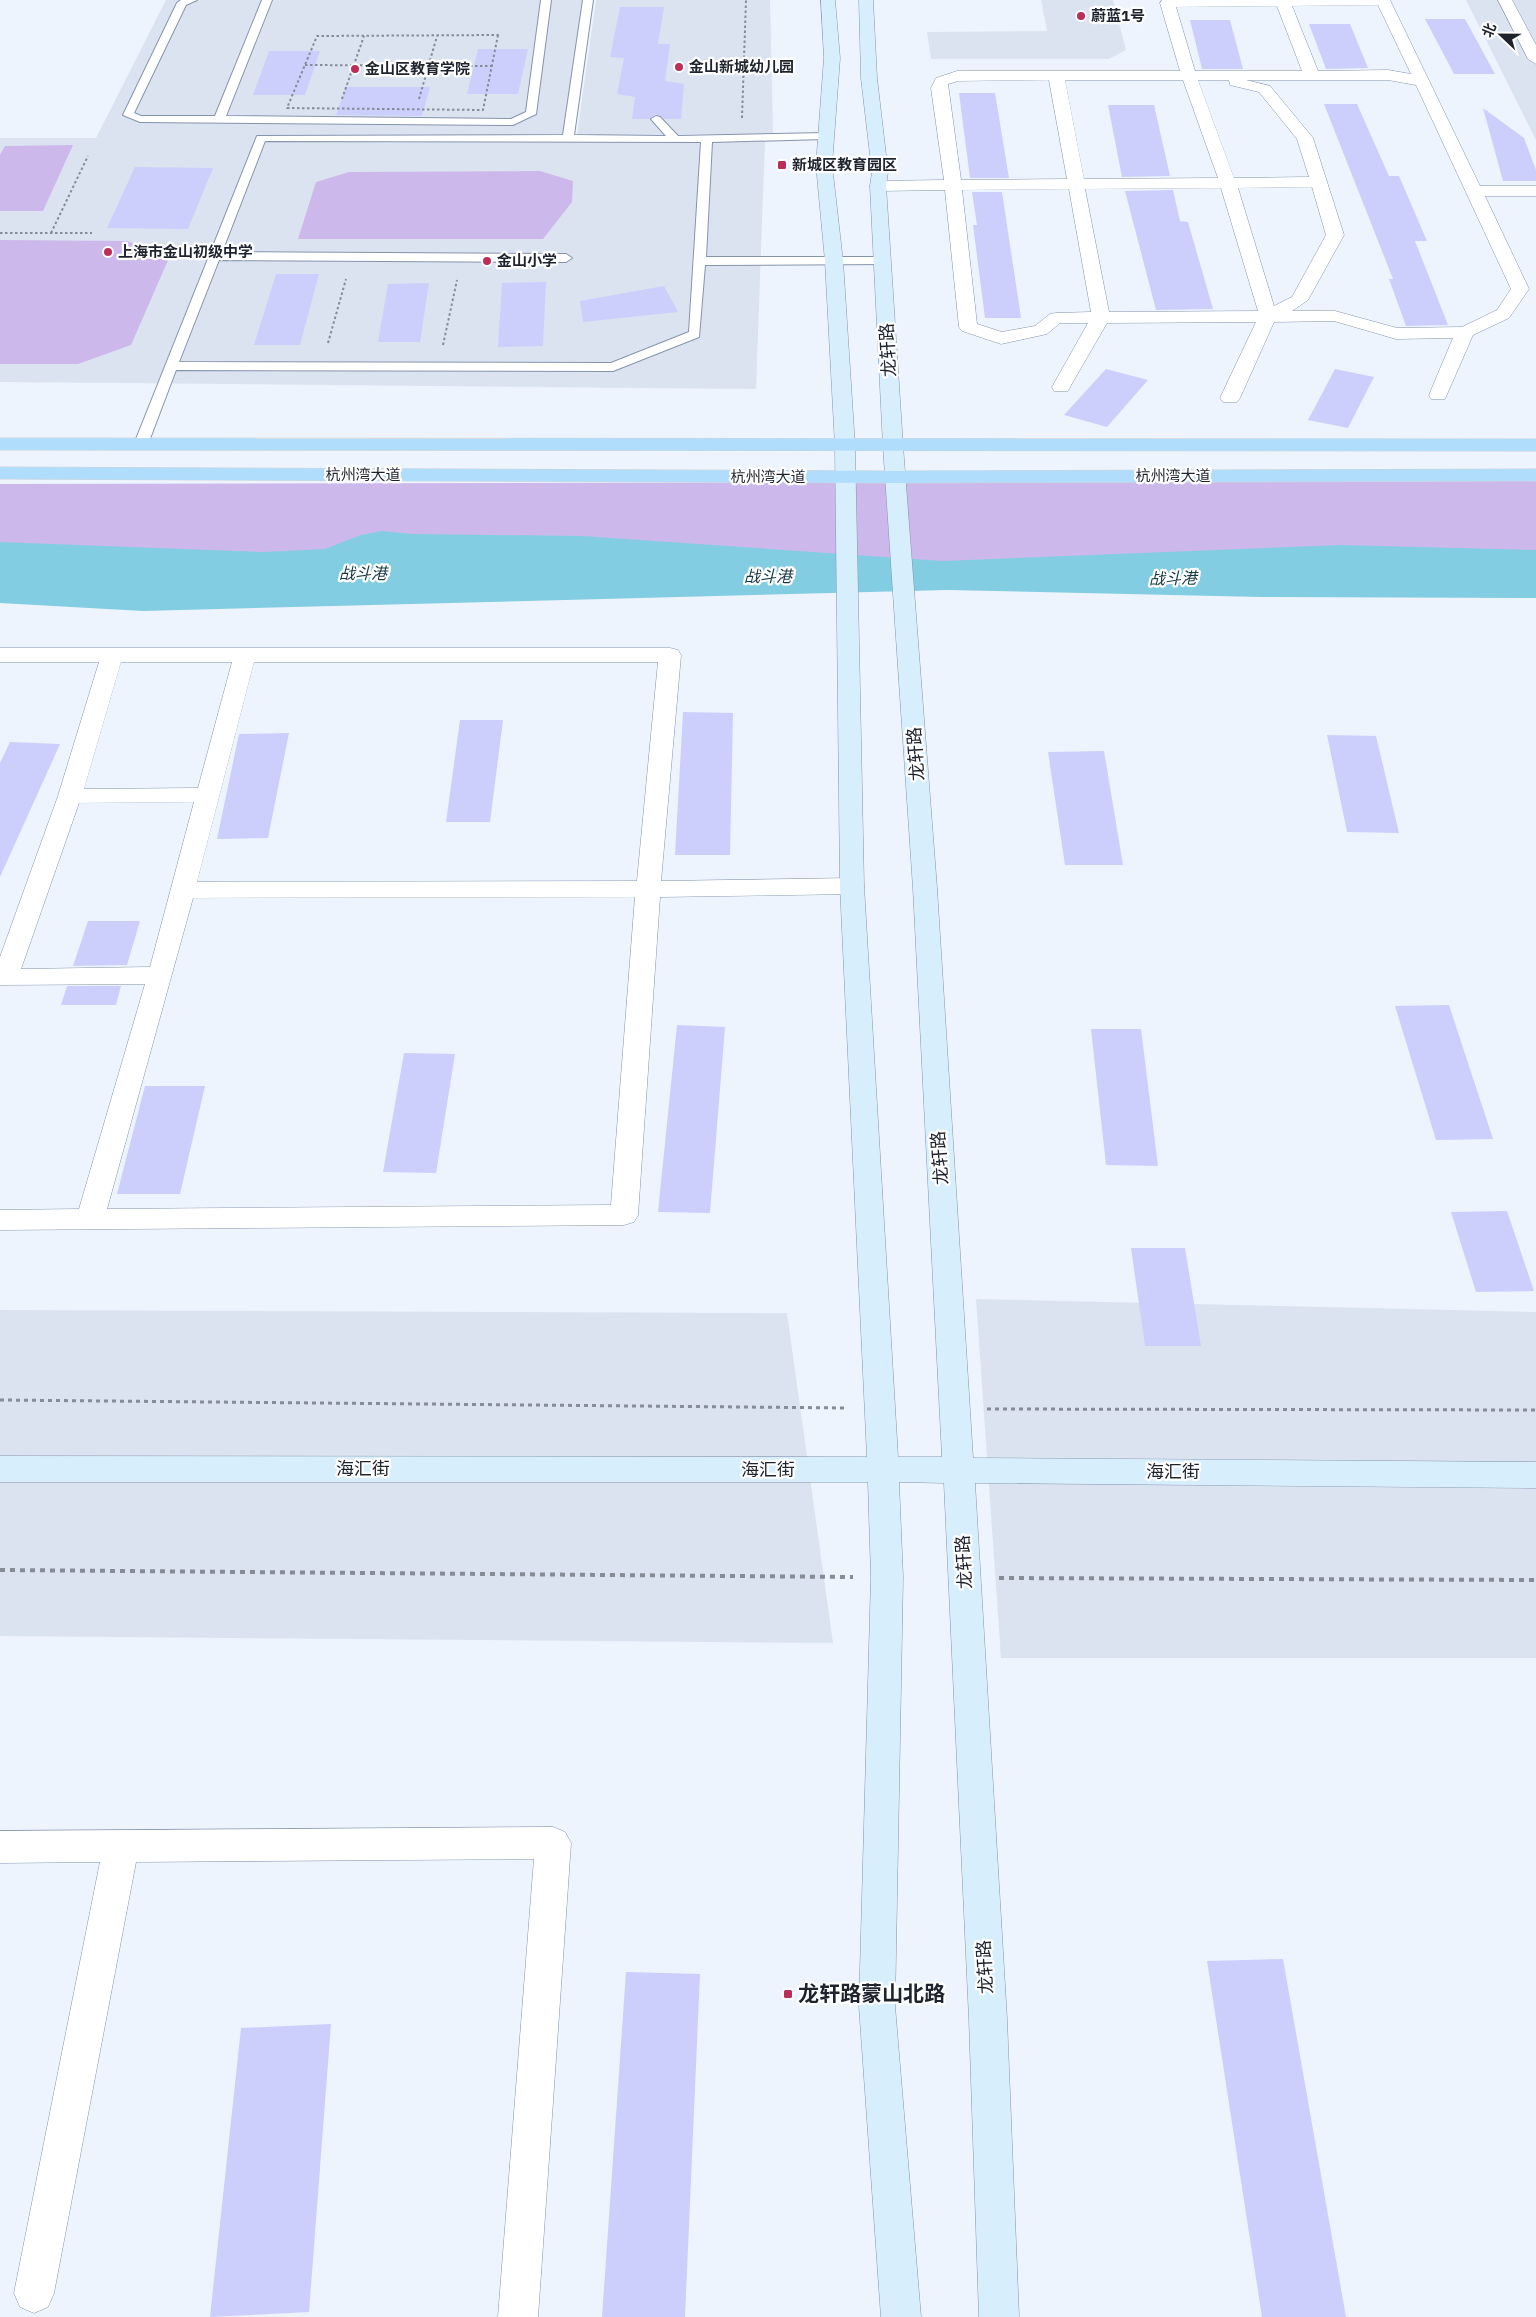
<svg xmlns="http://www.w3.org/2000/svg" width="1536" height="2317" font-family="'IBM Plex Sans','Noto Sans SC',sans-serif">
<style>
.built{fill:#dbe3f1}
.green{fill:#cdb8eb}
.water{fill:#83cde2}
.building{fill:#cccffc}
.lines{fill:none;stroke-linecap:round;stroke-linejoin:round}
.lane-casing{stroke:#8594ac;stroke-width:2}
.street-casing{stroke:#8594ac;stroke-width:1}
.secondary-casing{stroke:#8594ac;stroke-width:1}
.primary-casing{stroke:#d2d3d5;stroke-width:1}
.path-far2{stroke:#868c96;stroke-width:2;stroke-dasharray:2.5 2.5;stroke-linecap:butt}
.path-far1{stroke:#868c96;stroke-width:3;stroke-dasharray:4 4;stroke-linecap:butt}
.path{stroke:#868c96;stroke-width:4;stroke-dasharray:5 5;stroke-linecap:butt}
.lane{fill:#fff;fill-rule:evenodd}
.street{fill:#fff;fill-rule:evenodd}
.secondary{fill:#d7eefd;fill-rule:evenodd}
.primary{fill:#afddfb;fill-rule:evenodd}
.poi-dot{fill:#bc2d58;stroke:#fff;stroke-width:2}
.labels{text-anchor:middle;stroke-width:4.5;stroke-linejoin:round;paint-order:stroke}
.far-poi-label{font-size:15px;font-weight:bold;fill:#1e232d;stroke:#fff;text-anchor:start}
.far-street-label{font-size:15px;fill:#1e232d;stroke:#fff}
.far-water-label{font-size:16px;font-style:italic;fill:#153842;stroke:#fff}
.street-label{font-size:18px;fill:#1e232d;stroke:#fff}
.near-poi-label{font-size:21px;font-weight:bold;fill:#1e232d;stroke:#fff;text-anchor:start}
</style>
<rect width="100%" height="100%" fill="#edf4fe"/>
<!-- built -->
<g class="built">
<polygon points="166,0 588,0 568,138 765,139 756,389 0,382 0,138 96,138"/>
<polygon points="596,0 770,0 773,134 577,135"/>
<polygon points="1041,0 1113,0 1126,50 1109,59 931,59 927,32 1047,31"/>
<polygon points="1466,0 1536,0 1536,140"/>
<polygon points="976,1299 1536,1312 1536,1658 1001,1658"/>
<polygon points="0,1310 787,1313 833,1643 0,1636"/>
</g>
<!-- green -->
<g class="green">
<polygon points="73,145 43,211 0,211 0,155 5,146"/>
<polygon points="540,171 573,181 572,202 543,239 298,239 316,182 349,172"/>
<polygon points="0,240 127,241 169,258 131,345 78,364 0,364"/>
<polygon points="1536,481 1536,556 941,567 0,549 0,484"/>
</g>
<!-- water -->
<polygon class="water" points="381,531 413,534 582,536 943,561 1341,545 1536,550 1536,598 1261,597 947,590 143,611 0,603 0,542 263,552 325,549 361,535"/>
<!-- building -->
<g class="building">
<polygon points="620,7 664,7 658,44 670,44 665,81 684,84 681,119 664,119 656,114 649,119 632,119 635,97 617,94 624,58 610,57"/>
<polygon points="1425,19 1465,19 1495,74 1454,74"/>
<polygon points="1190,20 1230,20 1243,69 1202,69"/>
<polygon points="1309,24 1350,24 1368,68 1326,69"/>
<polygon points="478,49 528,49 518,94 467,94"/>
<polygon points="269,51 320,51 305,95 253,95"/>
<polygon points="346,87 430,87 422,116 336,115"/>
<polygon points="959,93 995,93 1009,178 970,178"/>
<polygon points="1324,104 1357,104 1389,176 1399,176 1427,241 1415,241 1448,325 1406,326 1389,279 1393,279"/>
<polygon points="1108,105 1154,105 1170,176 1122,177"/>
<polygon points="1483,108 1524,138 1536,170 1536,181 1503,181"/>
<polygon points="135,167 213,168 188,229 107,228"/>
<polygon points="1173,190 1180,221 1188,222 1213,309 1156,310 1125,191"/>
<polygon points="972,192 1002,192 1021,318 985,318 973,225 977,225"/>
<polygon points="276,274 319,274 300,345 254,345"/>
<polygon points="546,282 543,346 498,347 502,283"/>
<polygon points="429,283 420,342 378,342 388,284"/>
<polygon points="664,286 678,312 583,322 580,301"/>
<polygon points="1106,369 1148,380 1107,427 1064,415"/>
<polygon points="1335,369 1374,377 1348,428 1308,420"/>
<polygon points="683,712 733,713 730,855 675,855"/>
<polygon points="460,720 503,720 490,822 446,822"/>
<polygon points="289,733 268,838 217,839 239,734"/>
<polygon points="1327,735 1376,736 1399,833 1347,832"/>
<polygon points="10,742 60,744 0,877 0,763"/>
<polygon points="1104,751 1123,865 1065,865 1048,752"/>
<polygon points="88,921 140,921 127,965 73,966"/>
<polygon points="67,986 121,986 116,1005 61,1005"/>
<polygon points="1449,1005 1493,1139 1436,1140 1395,1006"/>
<polygon points="677,1025 725,1027 710,1213 658,1212"/>
<polygon points="1091,1029 1141,1029 1158,1166 1106,1165"/>
<polygon points="404,1053 455,1054 436,1173 383,1172"/>
<polygon points="145,1086 205,1086 180,1194 117,1194"/>
<polygon points="1507,1211 1534,1291 1476,1292 1451,1212"/>
<polygon points="1131,1248 1185,1248 1201,1346 1145,1346"/>
<polygon points="1283,1959 1346,2317 1262,2317 1207,1961"/>
<polygon points="626,1972 700,1974 685,2317 602,2317"/>
<polygon points="331,2024 309,2312 210,2317 241,2028"/>
</g>
<g class="lines">
<defs>
<g id="lane">
<polygon points="181,0 197,0 186,5 134,113 141,116 215,116 262,0 272,0 226,116 511,119 526,112 541,0 551,0 536,114 513,125 140,122 123,115 177,3"/>
<path d="M583,0H593L574,135L666,136L651,119L656,116L660,117L678,136L825,133L830,136L825,139L712,142L706,257H884L890,261L888,264L705,265L699,337L613,371L176,370L148,444L146,447H136L134,444L257,136L563,135ZM265,141L701,142L689,332L611,363L179,362L219,260L566,262L572,258L566,254L222,252Z"/>
</g>
<g id="street">
<path d="M1162,0H1390L1480,186H1536V196H1485L1529,289L1509,318L1473,335L1445,399H1431L1429,395L1453,338L1396,339L1334,321L1274,322L1240,398L1237,402H1223L1220,398L1256,322L1107,323L1070,387L1068,391H1054L1052,387L1088,323H1060L1047,334L1001,344L962,331L959,327L945,190L878,191L872,190L870,186L872,182L878,181L944,180L931,88L936,78L957,71H1180L1160,3ZM1378,5L1411,74L1388,70L1318,71L1292,6ZM1277,6L1302,71H1195L1176,7ZM1049,80L1067,179L961,180L948,84L958,81ZM1065,80H1183L1218,178L1084,179ZM1198,80H1229L1230,85L1259,92L1297,139L1309,177L1234,178ZM1246,80H1388L1416,85L1511,289L1497,310L1462,327L1397,328L1335,311H1292L1308,300L1344,235L1313,138L1270,86ZM1312,187L1326,235L1292,297L1274,306L1238,188ZM1221,188L1258,311L1109,312L1085,189ZM1069,189L1091,312L1056,313L1050,314L1035,326L1002,332L977,324L962,190Z"/>
<polygon points="1498,0 1512,0 1536,45 1536,64 1528,59"/>
<path d="M0,648H670L678,650L681,655L661,881L852,878L861,880L864,886L861,892L852,894L660,897L638,1215L634,1222L624,1225L0,1230V1210L79,1209L145,984L0,985V957L58,796L99,662H0ZM121,662H232L198,788L84,789ZM254,662H658L637,881L197,882ZM194,802L150,967L21,969L79,803ZM635,897L611,1205L107,1209L193,898Z"/>
<polygon points="553,1827 565,1832 571,1843 538,2317 498,2317 534,1859 136,1862 54,2293 48,2307 34,2313 20,2307 14,2293 100,1862 0,1863 0,1831"/>
</g>
<polygon id="secondary" points="821,0 835,0 840,58 832,165 843,261 855,446 864,886 898,1457 942,1457 913,888 883,446 870,186 872,172 861,78 859,0 873,0 877,78 888,172 886,186 903,446 937,888 973,1458 1536,1462 1536,1488 975,1483 1007,2019 1019,2317 979,2317 969,2019 944,1483 899,1482 903,1577 895,2006 921,2317 881,2317 859,2006 871,1577 868,1482 0,1482 0,1456 867,1457 840,886 835,446 825,261 816,165 824,58"/>
<g id="primary">
<polygon points="0,438 1536,439 1536,451 0,450"/>
<polygon points="0,467 896,471 1536,469 1536,481 896,483 0,479"/>
</g>
</defs>
<!-- lane casing -->
<use href="#lane" class="lane-casing"/>
<!-- street casing -->
<use href="#street" class="street-casing"/>
<!-- secondary casing -->
<use href="#secondary" class="secondary-casing"/>
<!-- primary casing -->
<use href="#primary" class="primary-casing"/>
<!-- path-far2 -->
<g class="path-far2">
<polygon points="498,35 483,110 287,108 317,36"/>
<polyline points="305,65 492,66"/>
<polyline points="342,99 364,36"/>
<polyline points="419,99 437,36"/>
<polyline points="742,118 746,0"/>
<polyline points="0,233 92,233"/>
<polyline points="51,233 88,156"/>
<polyline points="328,343 346,279"/>
<polyline points="443,345 457,280"/>
</g>
<!-- path-far1 -->
<g class="path-far1">
<polyline points="0,1400 848,1408"/>
<polyline points="987,1409 1536,1410"/>
</g>
<!-- path -->
<g class="path">
<polyline points="0,1570 853,1577"/>
<polyline points="999,1578 1536,1580"/>
</g>
<!-- lane -->
<use href="#lane" class="lane"/>
<!-- street -->
<use href="#street" class="street"/>
<!-- secondary -->
<use href="#secondary" class="secondary"/>
<!-- primary -->
<use href="#primary" class="primary"/>
</g>
<!-- markers -->
<g class="poi-dot">
<circle cx="1081" cy="16" r="5"/>
<circle cx="679" cy="67" r="5"/>
<circle cx="355" cy="69" r="5"/>
<rect x="777" y="160" width="10" height="10" rx="2.5"/>
<circle cx="108" cy="252" r="5"/>
<circle cx="487" cy="261" r="5"/>
<rect x="783" y="1989" width="10" height="10" rx="2.5"/>
</g>
<g class="labels">
<!-- far-poi labels -->
<g class="far-poi-label">
<text x="1091" y="21">蔚蓝1号</text>
<text x="689" y="72">金山新城幼儿园</text>
<text x="365" y="74">金山区教育学院</text>
<text x="792" y="170">新城区教育园区</text>
<text x="118" y="257">上海市金山初级中学</text>
<text x="497" y="266">金山小学</text>
</g>
<!-- far-street labels -->
<g class="far-street-label">
<text x="363" y="480">杭州湾大道</text>
<text x="1173" y="481">杭州湾大道</text>
<text x="768" y="482">杭州湾大道</text>
</g>
<!-- far-water labels -->
<g class="far-water-label">
<text x="363" y="579">战斗港</text>
<text x="768" y="582">战斗港</text>
<text transform="translate(1173 578) rotate(-1)" y="6">战斗港</text>
</g>
<!-- street labels -->
<g class="street-label">
<text transform="translate(888 350) rotate(-93)" y="6">龙轩路</text>
<text transform="translate(916 754) rotate(-94)" y="6">龙轩路</text>
<text transform="translate(940 1158) rotate(-94)" y="6">龙轩路</text>
<text x="363" y="1475">海汇街</text>
<text x="768" y="1476">海汇街</text>
<text x="1173" y="1478">海汇街</text>
<text transform="translate(964 1562) rotate(-93)" y="6">龙轩路</text>
<text transform="translate(985 1967) rotate(-93)" y="6">龙轩路</text>
</g>
<!-- near-poi labels -->
<g class="near-poi-label">
<text x="798" y="2001">龙轩路蒙山北路</text>
</g>
</g>
<!-- north arrow -->
<g transform="translate(1501 35) rotate(292)" stroke="#ffffff" stroke-width="4" paint-order="stroke">
<path d="M0-4L9 19L0 12L-9 19Z" fill="#1e232d"/>
<text y="-8" font-size="14" font-weight="bold" text-anchor="middle" fill="#1e232d">北</text>
</g>
</svg>
